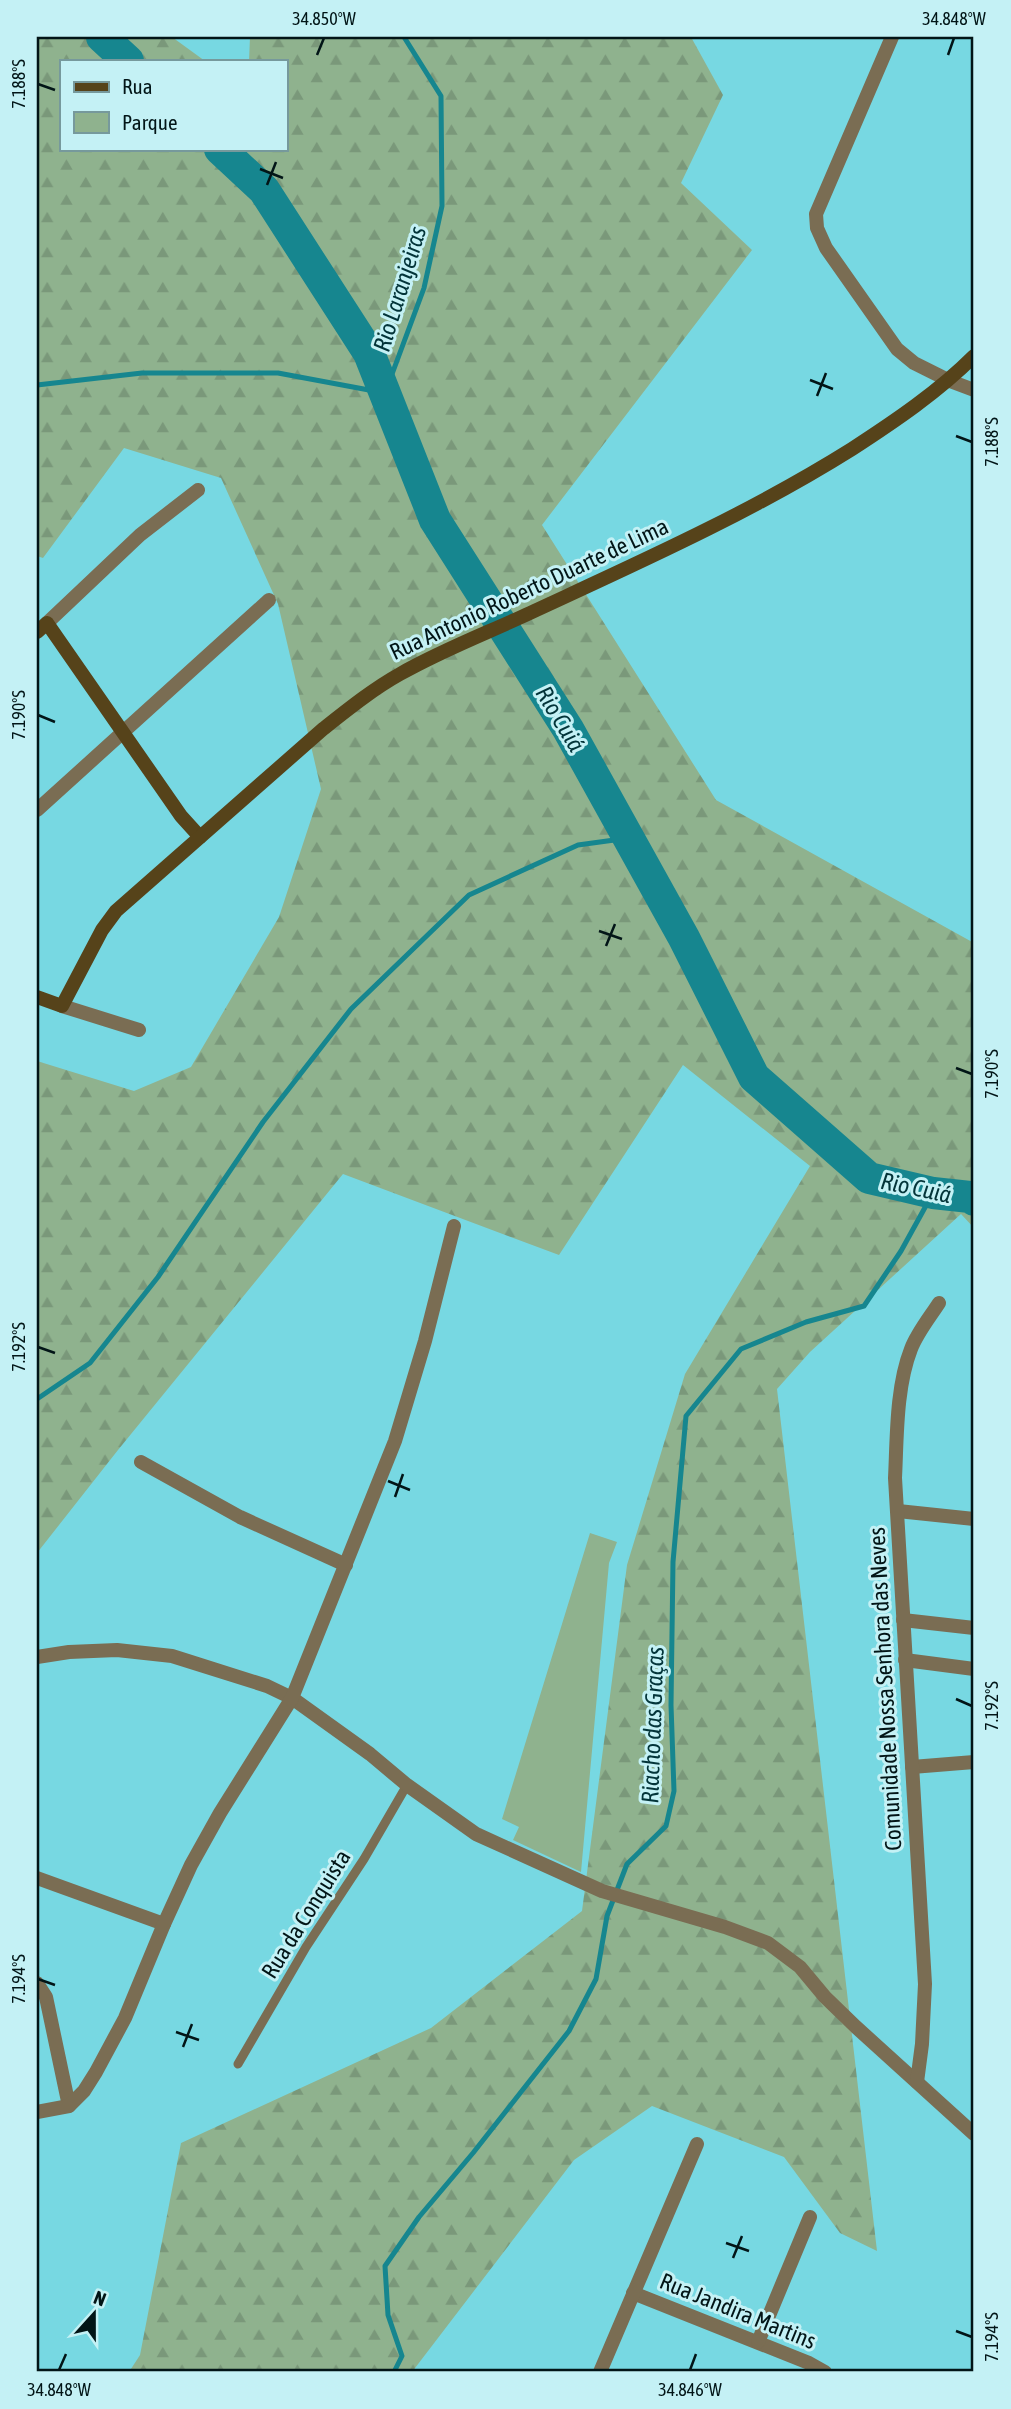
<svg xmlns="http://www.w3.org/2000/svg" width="1011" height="2409" font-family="'Asap Condensed',sans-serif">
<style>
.green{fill:#8fb28e}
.forest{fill:url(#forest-firs)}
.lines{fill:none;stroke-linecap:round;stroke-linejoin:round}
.stream{stroke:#16868f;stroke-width:5}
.river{stroke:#16868f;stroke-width:32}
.service{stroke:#7a6d53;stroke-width:9}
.minor{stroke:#7a6d53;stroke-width:14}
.secondary{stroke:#56431a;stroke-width:14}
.ticks{fill:none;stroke:#021517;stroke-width:2.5}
.labels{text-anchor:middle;stroke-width:6;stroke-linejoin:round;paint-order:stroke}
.street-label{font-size:23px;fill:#021517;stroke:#c4f1f5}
.water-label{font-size:24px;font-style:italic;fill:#033439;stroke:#c4f1f5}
.neatline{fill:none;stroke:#021517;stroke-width:2.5}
.ticks-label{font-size:18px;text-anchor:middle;fill:#021517}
</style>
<defs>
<pattern id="forest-firs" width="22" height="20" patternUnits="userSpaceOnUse" patternTransform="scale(1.75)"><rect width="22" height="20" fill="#8fb28e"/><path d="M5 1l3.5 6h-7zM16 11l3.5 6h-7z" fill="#7a987a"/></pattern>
</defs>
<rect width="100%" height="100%" fill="#77d8e2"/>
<!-- green -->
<polygon class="green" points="590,1533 617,1542 609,1563 581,1872 513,1840 519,1827 502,1819"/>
<!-- forest -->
<polygon class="forest" points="37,37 172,37 205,61 61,61 61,149 285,149 285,61 249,61 250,37 691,37 723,95 681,183 752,250 542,525 716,800 974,943 974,1228 961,1214 810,1352 777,1389 877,2251 840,2233 784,2157 652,2106 574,2160 412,2372 129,2372 140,2355 181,2143 431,2028 582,1911 627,1565 685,1374 810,1166 683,1065 559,1255 343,1174 118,1450 37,1553 37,1061 134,1091 191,1067 279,917 321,789 278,604 221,478 124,448 43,558 37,556"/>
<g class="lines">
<!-- stream -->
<g class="stream">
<polyline points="37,385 142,373 278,373 385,393 424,288 442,206 441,96 404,37"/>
<polyline points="37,1399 90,1363 158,1277 263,1122 351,1009 469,895 578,845 629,838"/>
<polyline points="394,2372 402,2356 388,2315 385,2266 419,2217 473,2153 569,2031 596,1979 607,1916 627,1864 666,1826 674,1791 671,1705 673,1562 686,1416 741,1349 806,1322 864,1306 901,1251 933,1193"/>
</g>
<!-- river -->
<g class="river">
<polyline points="102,37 128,61"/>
<polyline points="220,149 264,190 369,353 435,520 568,729 684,938 754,1077 869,1178 933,1193 970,1197 974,1200"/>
</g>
<!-- service -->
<polyline class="service" points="238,2064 306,1947 364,1859 407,1785"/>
<!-- minor -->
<g class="minor">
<polyline points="892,37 816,214 817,228 826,248 897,349 914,363 950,381 974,390"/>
<polyline points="47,623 140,535 198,490"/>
<polyline points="37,810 269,600"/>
<polyline points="62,1006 139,1030"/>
<polyline points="141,1462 240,1517 346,1565"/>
<polyline points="898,1511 974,1519"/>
<polyline points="903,1620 974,1628"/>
<polyline points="37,1657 69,1652 117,1650 172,1656 267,1686 292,1698 370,1754 407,1785 476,1834 602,1891 725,1927 768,1943 800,1967 825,1997 856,2027 974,2134"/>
<polyline points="905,1660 974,1669"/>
<polyline points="912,1767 974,1762"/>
<polyline points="37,1878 164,1924"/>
<polyline points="37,1983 46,1997 69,2106"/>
<path d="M917,2082L922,2044L925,1984L895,1478C897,1438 896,1387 911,1349C917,1333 930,1317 939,1303"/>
<polyline points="37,2112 69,2106 84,2091 96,2072 125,2018 164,1924 191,1865 220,1813 292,1698 395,1441 425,1341 454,1226"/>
<polyline points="633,2293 809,2363 825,2372"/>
<polyline points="758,2342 810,2217"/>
<polyline points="600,2372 697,2144"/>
</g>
<!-- secondary -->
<g class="secondary">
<polyline points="37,632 47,623 181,816 200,837"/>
<path d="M37,997L62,1006L102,930L116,911L323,729C347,710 373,689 400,674C442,650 487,633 530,613C640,562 750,513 852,449C895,421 938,392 974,356"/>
</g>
</g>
<!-- ticks -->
<path class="ticks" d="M317,55L324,38M948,55L954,38M38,84L55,90M260,169L283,178M267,185L276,162M810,380L833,389M817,396L826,373M956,436L972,442M38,715L55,722M599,931L622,939M606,946L615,924M956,1068L972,1074M38,1347L55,1353M388,1481L410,1490M395,1497L403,1474M956,1699L972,1706M38,1979L55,1985M176,2032L199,2040M183,2047L192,2024M726,2243L749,2251M733,2258L742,2236M956,2331L972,2337M59,2370L66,2354M690,2370L696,2354"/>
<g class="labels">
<!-- street labels -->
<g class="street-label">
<text transform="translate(529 589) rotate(-25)" y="8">Rua Antonio Roberto Duarte de Lima</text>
<text transform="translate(885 1689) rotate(-93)" y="8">Comunidade Nossa Senhora das Neves</text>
<text transform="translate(306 1914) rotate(-58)" y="8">Rua da Conquista</text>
<text transform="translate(738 2311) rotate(22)" y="8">Rua Jandira Martins</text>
</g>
<!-- water labels -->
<g class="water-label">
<text transform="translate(400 289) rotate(-73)" y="8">Rio Laranjeiras</text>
<text transform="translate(560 719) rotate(59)" y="8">Rio Cuiá</text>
<text transform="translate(916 1188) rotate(12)" y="8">Rio Cuiá</text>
<text transform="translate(653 1725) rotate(-88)" y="8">Riacho das Graças</text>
</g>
</g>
<!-- border -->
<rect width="1011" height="2409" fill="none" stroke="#c4f1f5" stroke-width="77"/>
<!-- legend -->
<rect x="60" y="60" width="228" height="91" fill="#c4f1f5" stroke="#76999c" stroke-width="2"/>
<rect x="74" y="82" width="35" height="10" fill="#56431a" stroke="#76999c" stroke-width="2"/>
<text x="122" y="94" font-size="21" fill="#021517">Rua</text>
<rect x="74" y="112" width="35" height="21" fill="#8fb28e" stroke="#76999c" stroke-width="2"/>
<text x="122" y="130" font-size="21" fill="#021517">Parque</text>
<!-- north arrow -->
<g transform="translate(94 2314) rotate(21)" stroke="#c4f1f5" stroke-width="5" paint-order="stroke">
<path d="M0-5L12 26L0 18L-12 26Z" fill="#021517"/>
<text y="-10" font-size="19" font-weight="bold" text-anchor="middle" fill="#021517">N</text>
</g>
<rect x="38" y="38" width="934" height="2332" class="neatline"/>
<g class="ticks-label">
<text x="324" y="25">34.850°W</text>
<text x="954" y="25">34.848°W</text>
<text transform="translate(19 84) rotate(-90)" y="6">7.188°S</text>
<text transform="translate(992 442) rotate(-90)" y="6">7.188°S</text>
<text transform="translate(19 715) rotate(-90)" y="6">7.190°S</text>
<text transform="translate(992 1074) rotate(-90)" y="6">7.190°S</text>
<text transform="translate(19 1347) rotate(-90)" y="6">7.192°S</text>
<text transform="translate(992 1706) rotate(-90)" y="6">7.192°S</text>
<text transform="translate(19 1979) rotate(-90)" y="6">7.194°S</text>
<text transform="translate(992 2337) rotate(-90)" y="6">7.194°S</text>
<text x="59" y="2396">34.848°W</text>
<text x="690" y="2396">34.846°W</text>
</g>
</svg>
